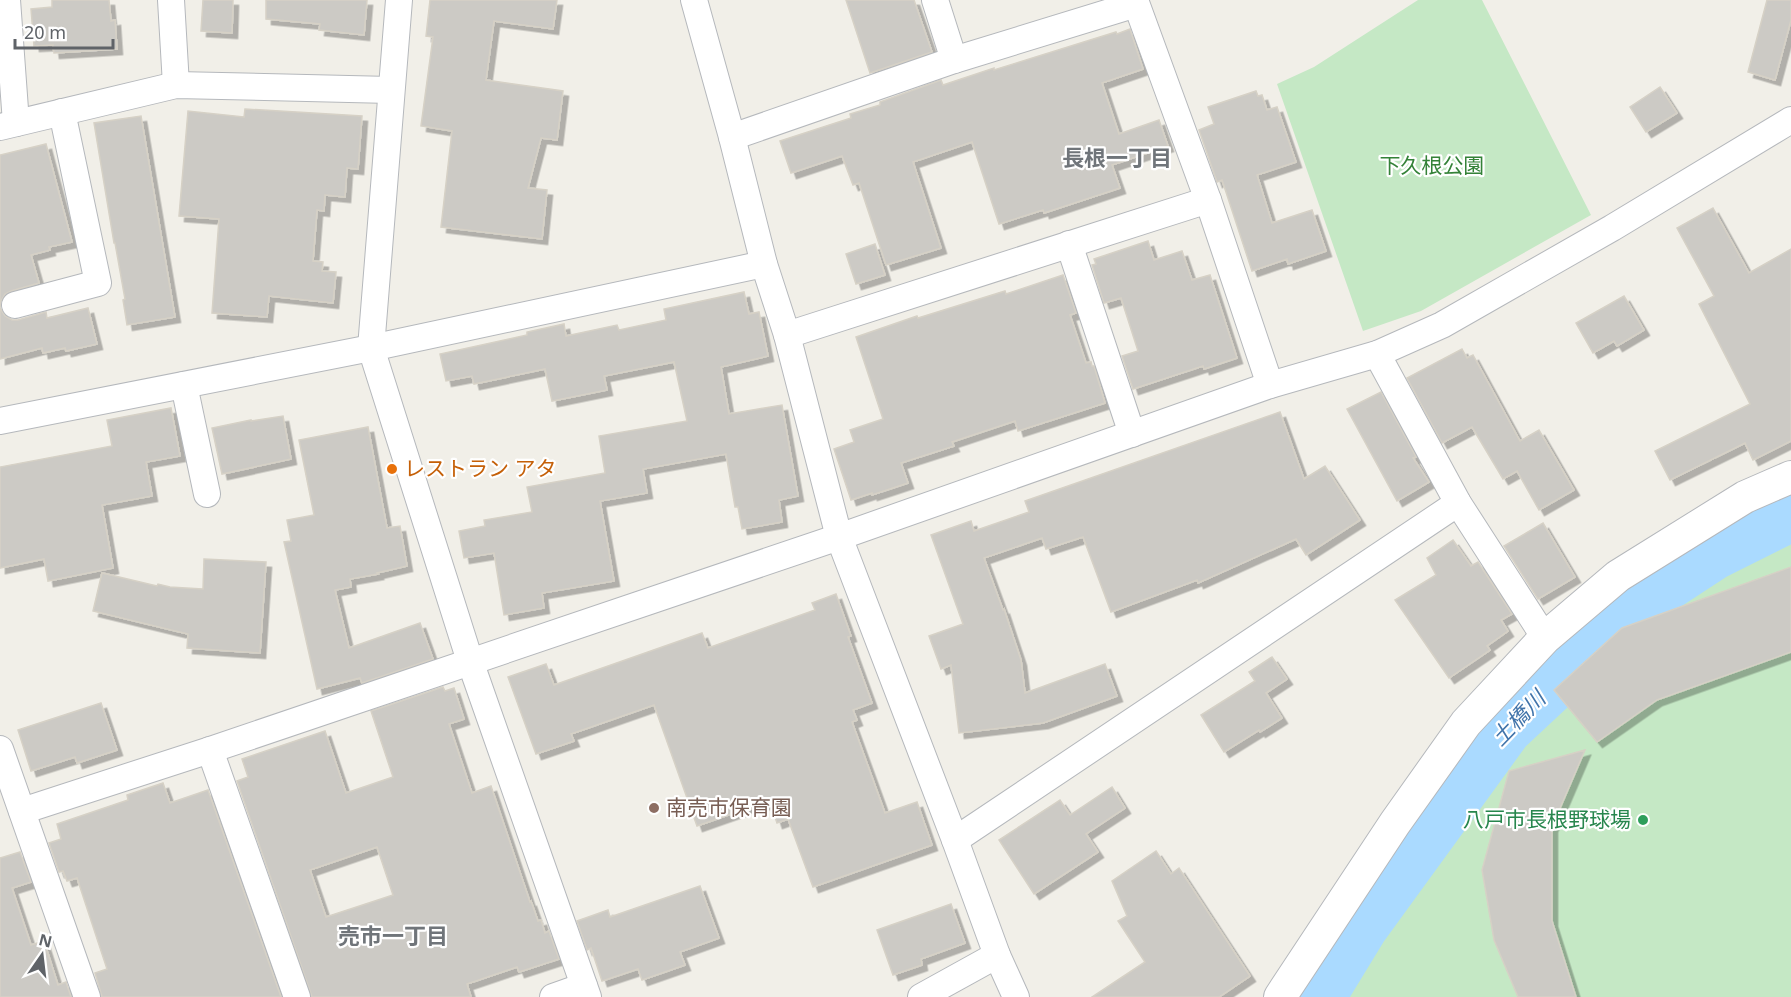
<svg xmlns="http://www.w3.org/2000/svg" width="1791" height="997" font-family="'Noto Sans','Noto Sans JP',sans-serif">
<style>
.green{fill:#c5e8c5}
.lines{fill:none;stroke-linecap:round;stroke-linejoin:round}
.river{stroke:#aadaff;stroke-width:58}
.building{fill:#cccac5;stroke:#d6d1c6;stroke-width:1.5;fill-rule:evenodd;filter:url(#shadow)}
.minor-casing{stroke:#b5b8bc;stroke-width:28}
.tertiary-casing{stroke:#b5b8bc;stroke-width:34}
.minor{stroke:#fff;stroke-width:26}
.tertiary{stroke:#fff;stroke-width:32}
.food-dot{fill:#e8710a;stroke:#fff;stroke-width:2}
.education-dot{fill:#8d6e63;stroke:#fff;stroke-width:2}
.leisure-dot{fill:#2e9e5b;stroke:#fff;stroke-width:2}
.labels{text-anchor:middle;stroke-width:4.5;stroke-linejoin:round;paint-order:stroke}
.park-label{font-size:21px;fill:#348238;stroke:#fff}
.food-label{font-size:21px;fill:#c56008;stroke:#fff;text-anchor:start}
.education-label{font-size:21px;fill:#785e54;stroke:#fff;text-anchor:start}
.leisure-label{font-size:21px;fill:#27864d;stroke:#fff;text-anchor:end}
.neighbourhood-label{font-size:22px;font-weight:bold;fill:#70757a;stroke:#fff}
.water-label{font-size:22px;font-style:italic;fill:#4174aa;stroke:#fff}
</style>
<defs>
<filter id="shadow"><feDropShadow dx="5.5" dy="5.5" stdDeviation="0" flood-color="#0004"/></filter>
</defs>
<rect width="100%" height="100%" fill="#f1efe8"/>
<!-- green -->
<g class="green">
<polygon points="1418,0 1482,0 1591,215 1421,311 1363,331 1277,84 1314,67"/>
<polygon points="1791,506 1791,997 1304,997 1346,924 1469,758 1539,682 1598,627 1668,571 1752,523"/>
</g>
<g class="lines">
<!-- river -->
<polyline class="river" points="1316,997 1360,925 1504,727 1624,615 1661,585 1713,551 1791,512"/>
</g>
<!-- building -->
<g class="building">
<polygon points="52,0 109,0 111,21 115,20 117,49 54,53 53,45 34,46 31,9 52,7"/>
<polygon points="203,0 233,0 232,33 201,31"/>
<polygon points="266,0 367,0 364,35 319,30 320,24 266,19"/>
<polygon points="430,0 557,0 553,29 494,21 486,80 563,91 557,140 541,138 528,188 547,190 542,239 441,227 452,131 421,126 433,37 426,36"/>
<polygon points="846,0 914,0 932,52 870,73"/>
<polygon points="1767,0 1791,0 1791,20 1775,80 1748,72"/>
<polygon points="1130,29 1143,69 1102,83 1119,134 1159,120 1168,146 1112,165 1120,188 1044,213 1043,210 999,224 972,142 913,162 941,248 886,265 859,183 853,185 842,156 791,173 780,141 851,118 850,114 880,105 880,102 941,80 943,85 994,68 994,70 1116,32 1117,34"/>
<polygon points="1660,87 1677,113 1646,132 1630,107"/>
<polygon points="1256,91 1258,96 1262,95 1267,110 1277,107 1296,162 1257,175 1272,223 1312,210 1326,251 1288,264 1287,259 1252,271 1222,180 1217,182 1199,130 1214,124 1208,107"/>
<polygon points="245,109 362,116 358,169 347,168 345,197 325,195 324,211 317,210 313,261 323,262 322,271 336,272 333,303 269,296 267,317 212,313 219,219 179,216 188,111 244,117"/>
<polygon points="141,116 175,317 127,325 123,300 125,299 115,243 114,243 94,123"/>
<polygon points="46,144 72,242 49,247 50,250 31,255 39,283 11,291 5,294 1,301 0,308 5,316 12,320 18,320 46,312 47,318 88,308 97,344 66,351 65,348 43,353 42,348 0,359 0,155"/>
<polygon points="1713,208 1749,273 1791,249 1791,441 1753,460 1745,443 1670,480 1655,451 1750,404 1699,304 1714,296 1677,228"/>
<polygon points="1148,241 1154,260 1182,251 1192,280 1210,275 1237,358 1204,369 1203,366 1133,389 1122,356 1138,351 1121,298 1104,303 1092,265 1096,264 1094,259"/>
<polygon points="875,244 885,275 856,284 846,254"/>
<polygon points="1063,275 1076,313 1070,315 1086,363 1091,362 1092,366 1094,366 1105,403 1018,431 1015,421 952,442 954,446 901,463 908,483 872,495 872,493 851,500 834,449 854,442 850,430 883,419 856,337 917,316 918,318 1005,291 1006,294"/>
<polygon points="744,292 749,314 759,312 768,356 721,367 729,414 782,405 798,496 779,500 782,522 742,529 738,507 735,507 726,454 643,469 647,493 600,501 614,581 542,593 544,608 504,615 494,553 464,558 459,531 485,526 484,520 532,512 527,487 605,473 599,436 687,421 674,362 604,376 607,390 552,401 545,369 474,384 472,376 446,381 440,354 527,335 527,332 564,324 566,336 617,325 619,330 666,320 664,309"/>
<polygon points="1624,296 1644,330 1617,346 1614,341 1593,353 1576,323"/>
<polygon points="1462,349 1467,358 1473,355 1520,441 1539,430 1574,490 1539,510 1517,471 1503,479 1472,427 1442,443 1407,378"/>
<polygon points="1381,392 1416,457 1413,458 1429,482 1397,501 1347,409"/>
<polygon points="171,408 180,456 146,462 152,496 102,505 113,568 48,581 44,559 0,568 0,467 112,446 107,420"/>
<polygon points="1280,412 1304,479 1325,466 1360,520 1306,555 1296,539 1198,583 1197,580 1111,612 1083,537 1046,549 1042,538 984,558 1003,610 1004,609 1021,660 1025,693 1105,664 1117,696 1043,723 959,733 951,665 941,669 929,636 963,624 931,535 971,521 974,531 1029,512 1025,501"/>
<polygon points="283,416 291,459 222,474 212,428 251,420 251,421"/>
<polygon points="368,427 387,528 400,526 407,566 377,573 378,574 350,579 351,587 335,590 349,648 420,623 433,659 362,683 360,678 317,689 284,542 291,541 287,520 314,515 299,440"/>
<polygon points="1543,523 1575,577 1538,599 1504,546"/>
<polygon points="1453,540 1471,566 1478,562 1512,614 1501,620 1508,631 1487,646 1490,650 1449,678 1395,600 1436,575 1427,558"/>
<polygon points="204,559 266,562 260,653 187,648 188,634 93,611 102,573 157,586 158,584 170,587 203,589"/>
<polygon points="1791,567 1791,652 1657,700 1597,742 1554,690 1622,628"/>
<polygon points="836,594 851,636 848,637 872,703 853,710 857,720 852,722 885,813 917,802 932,845 813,887 788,819 777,823 770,802 751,809 751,807 697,826 654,705 571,734 574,741 536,754 508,677 546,664 554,685 702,633 708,648 815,610 812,603"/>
<polygon points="1272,657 1287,679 1266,693 1282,718 1260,732 1259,730 1224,752 1201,715 1255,681 1249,672"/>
<path d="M443,687L445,691L454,688L464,719L449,724L472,793L491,786L530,902L531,901L538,921L541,920L545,933L549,931L559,959L519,972L517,967L467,984L471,997H312L237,781L248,777L242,759L325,731L346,793L393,777L371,711ZM377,847L393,895L326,917L310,870Z"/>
<polygon points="101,703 117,750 77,763 75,757 31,771 18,730"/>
<polygon points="1585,750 1552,827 1552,921 1576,997 1518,997 1494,940 1482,870 1509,771"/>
<polygon points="163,783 170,803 208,790 281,997 102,997 95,973 107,969 77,878 67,881 63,871 59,872 49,843 61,839 57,824 128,800 127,795"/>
<polygon points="1112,787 1125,808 1086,834 1098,852 1034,894 999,840 1060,800 1070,815"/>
<polygon points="1156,851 1171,874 1179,868 1250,976 1219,997 1092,997 1145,962 1118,921 1127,916 1112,881"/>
<polygon points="20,852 31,882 12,888 31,945 44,941 58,985 66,982 71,997 0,997 0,858"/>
<polygon points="700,886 719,938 680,952 685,965 642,980 638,969 602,981 591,948 587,950 577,921 608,910 610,917"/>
<polygon points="951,904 965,943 921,959 922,965 893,975 877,930"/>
</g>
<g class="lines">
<defs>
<g id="minor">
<polyline points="7,0 16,123"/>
<polyline points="171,0 176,85"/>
<polyline points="399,0 371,348 470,661 588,997"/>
<polyline points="694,0 732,137 764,264 787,335 839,537 955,840 997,955 1016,997"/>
<polyline points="935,0 954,60"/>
<polyline points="1135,0 1208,200 1270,385"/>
<polyline points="0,127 176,85 391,90"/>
<polyline points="732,137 954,60 1136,4"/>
<polyline points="1069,244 1132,434"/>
<polyline points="15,305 98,283 62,112"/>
<polyline points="787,335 1208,200"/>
<polyline points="1377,354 1458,503 1545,638"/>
<polyline points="184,385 207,494"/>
<polyline points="0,421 371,348 764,264"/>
<polyline points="0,749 87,997"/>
<polyline points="210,750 297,997"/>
<polyline points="22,811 210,750 839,537 1270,385 1377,354 1442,325 1612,228 1791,120"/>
<polyline points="955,840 1458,503"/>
<polyline points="553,997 584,986"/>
<polyline points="921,997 997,955"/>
</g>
<polyline id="tertiary" points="1280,997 1395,823 1466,723 1545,638 1618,576 1745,497 1791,477"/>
</defs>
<!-- minor casing -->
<use href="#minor" class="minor-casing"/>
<!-- tertiary casing -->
<use href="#tertiary" class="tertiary-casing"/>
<!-- minor -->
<use href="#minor" class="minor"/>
<!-- tertiary -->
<use href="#tertiary" class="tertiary"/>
</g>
<!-- markers -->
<circle class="food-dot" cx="392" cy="469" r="6"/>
<circle class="education-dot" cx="654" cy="808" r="6"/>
<circle class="leisure-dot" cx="1643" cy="820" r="6"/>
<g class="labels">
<!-- park labels -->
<g class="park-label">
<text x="1432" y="173">下久根公園</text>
</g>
<!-- food labels -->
<g class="food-label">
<text x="404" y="476">レストラン アタ</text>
</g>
<!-- education labels -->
<g class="education-label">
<text x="666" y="815">南売市保育園</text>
</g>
<!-- leisure labels -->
<g class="leisure-label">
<text x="1631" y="827">八戸市長根野球場</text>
</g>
<!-- neighbourhood labels -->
<g class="neighbourhood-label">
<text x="1117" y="166">長根一丁目</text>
<text x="393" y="944">売市一丁目</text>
</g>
<!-- water labels -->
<g class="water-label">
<text transform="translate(1518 718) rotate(-46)" y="8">土橋川</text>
</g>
</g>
<!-- north arrow -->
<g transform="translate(42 955) rotate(14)" stroke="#ffffff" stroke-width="4.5" paint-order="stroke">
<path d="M0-4.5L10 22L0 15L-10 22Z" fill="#5f6368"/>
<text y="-9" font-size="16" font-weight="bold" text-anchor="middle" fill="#5f6368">N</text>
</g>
<!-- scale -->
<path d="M15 39v9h98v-9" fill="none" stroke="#5f6368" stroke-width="3"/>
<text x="24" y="39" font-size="18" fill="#5f6368" stroke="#ffffff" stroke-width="4.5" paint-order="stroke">20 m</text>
</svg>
